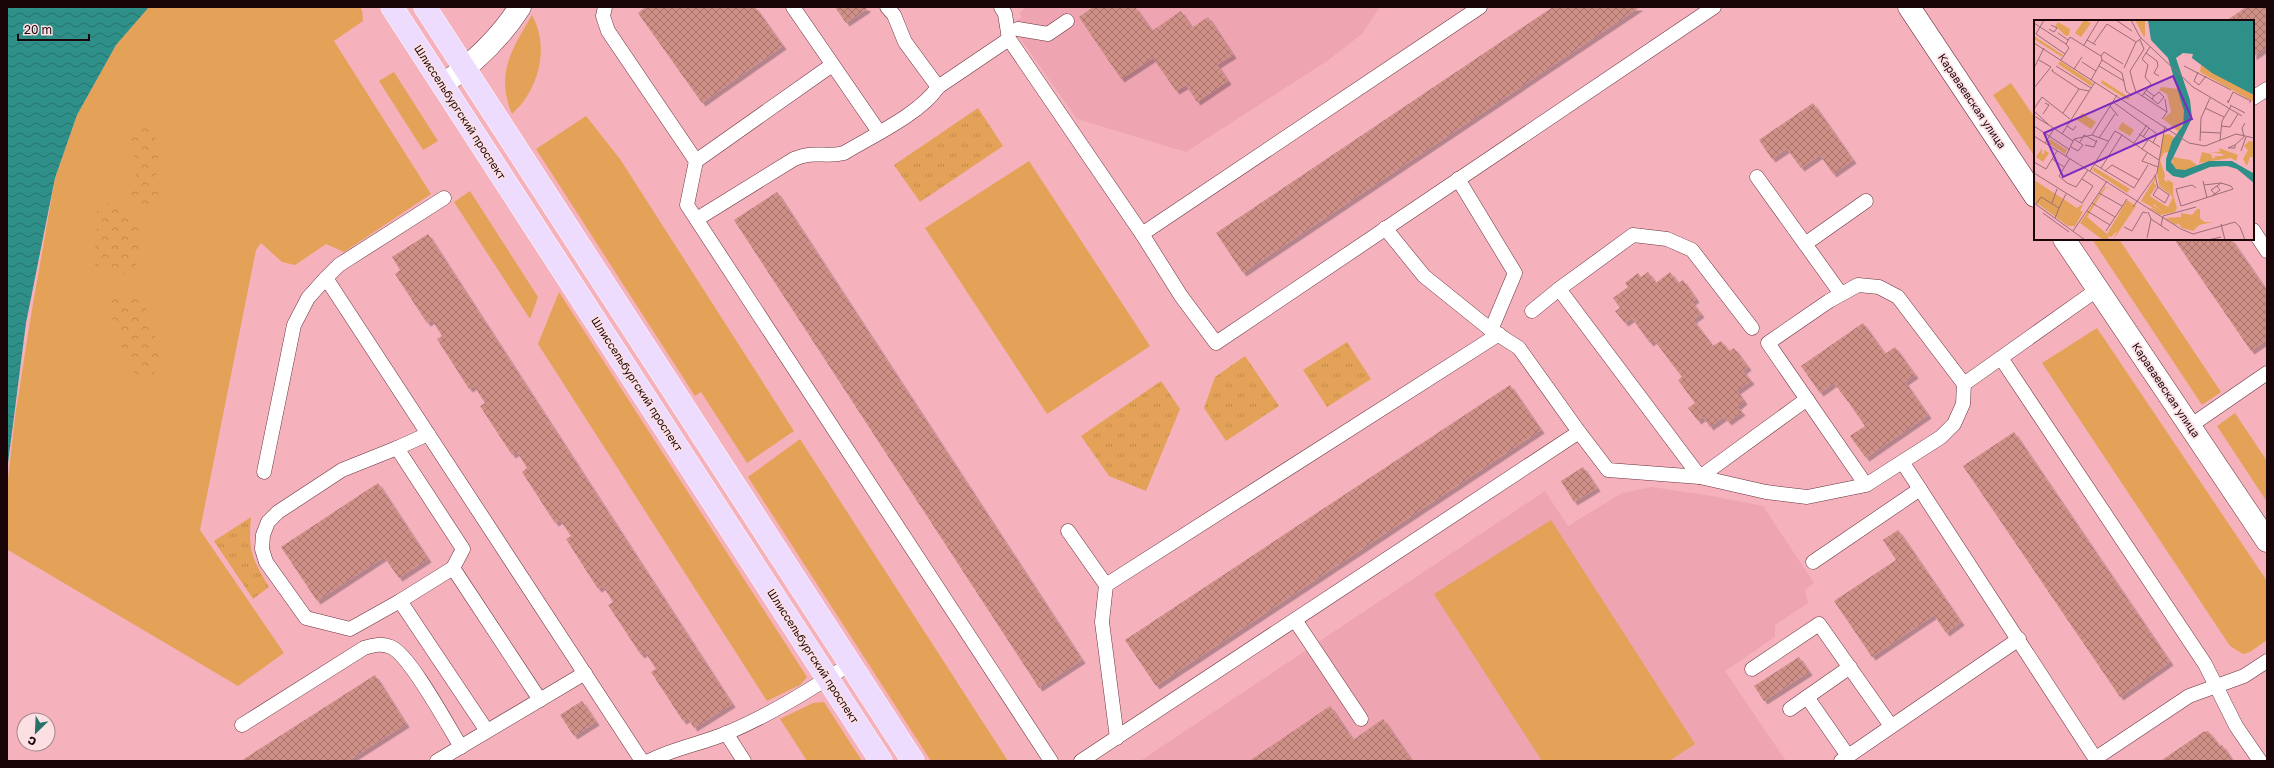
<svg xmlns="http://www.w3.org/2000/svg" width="2274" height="768" font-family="'Golos Text',sans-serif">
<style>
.built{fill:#eea4b1}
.grass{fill:#e3a257}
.forest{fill:url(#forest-crowns)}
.park{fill:url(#park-tufts)}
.water{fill:url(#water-waves)}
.building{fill:url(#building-cross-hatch);filter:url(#shadow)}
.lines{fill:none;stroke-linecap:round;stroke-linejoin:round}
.service-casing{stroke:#69323d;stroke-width:15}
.tertiary-casing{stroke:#69323d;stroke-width:23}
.primary-casing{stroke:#fff;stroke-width:23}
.service{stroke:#fff;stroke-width:14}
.tertiary{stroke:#fff;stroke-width:22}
.primary{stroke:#eddcfd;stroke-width:22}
.labels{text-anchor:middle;stroke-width:3.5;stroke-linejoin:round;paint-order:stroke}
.street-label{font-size:11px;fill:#190408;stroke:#fcdfe3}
.inset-river{fill:none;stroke:#2e9089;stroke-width:2}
.inset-road{fill:none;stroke:#9d6c75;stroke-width:1}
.view{fill:#7b2cbf;fill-opacity:0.15;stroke:#7b2cbf;stroke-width:2}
.inset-edge{fill:none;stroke:#190408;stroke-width:2}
</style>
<defs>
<pattern id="forest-crowns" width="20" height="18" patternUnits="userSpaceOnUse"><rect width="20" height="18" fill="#e3a257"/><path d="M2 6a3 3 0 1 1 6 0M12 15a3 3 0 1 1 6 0" fill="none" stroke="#c28a4a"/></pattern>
<pattern id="park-tufts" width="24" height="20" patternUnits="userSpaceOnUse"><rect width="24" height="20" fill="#e3a257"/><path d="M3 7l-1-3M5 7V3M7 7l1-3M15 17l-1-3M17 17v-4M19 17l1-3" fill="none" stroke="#c28a4a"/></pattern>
<pattern id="water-waves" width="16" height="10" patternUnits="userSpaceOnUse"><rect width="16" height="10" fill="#2e9089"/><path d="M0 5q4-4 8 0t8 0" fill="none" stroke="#26736e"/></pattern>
<pattern id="building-cross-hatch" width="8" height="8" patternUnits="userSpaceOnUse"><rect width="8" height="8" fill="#cf9087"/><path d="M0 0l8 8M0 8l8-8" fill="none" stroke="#a7736c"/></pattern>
<filter id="shadow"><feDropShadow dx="3.5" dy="3.5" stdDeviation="0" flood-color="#0004"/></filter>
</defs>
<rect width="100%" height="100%" fill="#f5b2bd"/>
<!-- built -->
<g class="built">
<polygon points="1027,7 1380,7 1362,34 1327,61 1186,152 1077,119 1020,38 1016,21 1022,17 1019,13"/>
<polygon points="1652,487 1706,495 1763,506 1814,583 1805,590 1808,603 1775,625 1775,637 1725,671 1786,761 1140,761 1545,491 1568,526 1622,493"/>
</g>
<!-- grass -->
<g class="grass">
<polygon points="149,7 360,7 362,10 363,21 334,41 431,194 344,252 326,244 295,265 282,262 261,243 256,250 200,530 284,653 238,686 8,550 7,488 15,417 30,321 55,178 77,115 116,45"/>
<path d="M532,15C550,47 539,90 512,114C495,74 512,49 532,15Z"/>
<polygon points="394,72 438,141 423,150 379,81"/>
<polygon points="2011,83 2035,118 2035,157 1993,95"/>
<polygon points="586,116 620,159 794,431 747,463 701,392 695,396 536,149"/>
<polygon points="1029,161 1150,346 1047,414 925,228"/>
<polygon points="470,191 538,297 530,319 454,202"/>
<polygon points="2092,239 2119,239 2221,392 2202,405"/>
<polygon points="559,292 807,677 800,685 767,701 538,344"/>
<polygon points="2097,328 2267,581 2267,640 2250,652 2243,654 2230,646 2042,363"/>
<polygon points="2235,413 2267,461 2267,502 2217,426"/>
<polygon points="800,439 1008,761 931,761 748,477"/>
<polygon points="1551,520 1695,744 1669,761 1542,761 1434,594"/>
<polygon points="824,702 862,761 807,761 780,719 813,703"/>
</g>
<!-- forest -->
<g class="forest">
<path d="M136,126L149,128L158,142L159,155L154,166L160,190L155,202L134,207C129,188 130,182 141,166C129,152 126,143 136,126Z"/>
<path d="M110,202C128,207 143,229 141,249C140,258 137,265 132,272C119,275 110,273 96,268C91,254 97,245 97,231C97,220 95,219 98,207Z"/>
<path d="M116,296L131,297L144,303L162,355C162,367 156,372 146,379L136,377L128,357L121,347L124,337L111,317L109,304Z"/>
</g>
<!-- park -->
<g class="park">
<polygon points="978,108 1003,146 920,202 894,165"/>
<polygon points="1347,342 1371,379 1327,407 1303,370"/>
<polygon points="1245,356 1279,406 1226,441 1204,408 1215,377"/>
<polygon points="1161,381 1180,409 1146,491 1109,476 1081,436"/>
<path d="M251,517C248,551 252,558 269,587L253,599L214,541Z"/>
</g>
<!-- water -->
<polygon class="water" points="9,7 149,7 116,45 77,115 55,178 26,323 7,471 7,10"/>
<!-- building -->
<g class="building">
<polygon points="646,7 755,7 783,46 702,103 638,13"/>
<polygon points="835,7 866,7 867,9 846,23"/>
<polygon points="1093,7 1135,7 1152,31 1181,11 1192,28 1208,17 1233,55 1217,65 1228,81 1197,102 1186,85 1176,91 1153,58 1121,79 1079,17"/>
<polygon points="1553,7 1640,7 1243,273 1216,233"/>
<polygon points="2246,7 2267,7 2267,47 2253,57 2253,21 2226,21"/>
<polygon points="1813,103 1853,160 1833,174 1820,155 1801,168 1787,149 1772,159 1759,140"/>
<polygon points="777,192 1082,660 1039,688 734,220"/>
<polygon points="428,234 732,704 694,728 688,718 683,721 651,672 656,669 645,652 641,655 608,605 613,602 603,586 598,589 566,539 571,536 560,520 555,523 522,472 527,468 517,452 512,455 480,406 485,403 474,386 469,389 437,339 442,336 432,320 427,323 395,274 400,270 392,257"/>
<polygon points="2174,239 2231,239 2267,291 2267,340 2251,351"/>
<polygon points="1648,272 1656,283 1670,272 1678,283 1683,280 1696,299 1692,302 1701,314 1693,320 1713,346 1721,341 1729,351 1734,348 1748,367 1743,371 1751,381 1737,391 1744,401 1737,407 1742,412 1728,422 1724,417 1710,427 1703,417 1698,421 1688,408 1695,403 1678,380 1682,377 1654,340 1650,343 1632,318 1625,323 1615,311 1620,308 1613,298 1628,287 1625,283 1638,273 1641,277"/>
<polygon points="1863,323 1885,354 1895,347 1915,375 1905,382 1928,415 1866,458 1850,436 1865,426 1849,403 1834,383 1820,393 1801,366"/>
<polygon points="1510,385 1541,430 1156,686 1125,640"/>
<polygon points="2014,432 2170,662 2120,697 1963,466"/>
<polygon points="1583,467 1597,488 1574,502 1561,481"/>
<polygon points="378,483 428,559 399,578 384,557 317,601 281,547"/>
<polygon points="1898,530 1961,622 1946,633 1934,615 1872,657 1834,601 1896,560 1883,540"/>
<polygon points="1799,657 1809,672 1764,701 1754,686"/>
<polygon points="375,675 406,724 348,761 241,761"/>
<polygon points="582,701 596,722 574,736 560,715"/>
<polygon points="1330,706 1353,740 1383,719 1412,761 1249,761"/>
<polygon points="2208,731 2220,746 2222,745 2233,761 2162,760 2203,732"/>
</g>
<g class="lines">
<defs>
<g id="service">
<polyline points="605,7 603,16 608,31 696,161 832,65"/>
<polyline points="793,7 879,132"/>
<polyline points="887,7 894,15 905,42 938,87"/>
<polyline points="1001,7 1005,14 1009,39 1142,234 1480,7"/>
<polyline points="1018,29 1048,34 1067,21"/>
<polyline points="2253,98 2267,89"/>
<polyline points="696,161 687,205 1051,761"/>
<polyline points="1757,177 1841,294"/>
<polyline points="1458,179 1515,273 1491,330"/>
<polyline points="444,198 339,265 326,278 642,761"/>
<path d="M697,219L794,159C815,150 824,158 844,153C872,136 920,114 938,87L1009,39"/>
<polyline points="1385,228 1424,276 1491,330 1519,348 1579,432"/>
<polyline points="2253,230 2267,251"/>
<polyline points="1142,234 1181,296 1216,343 1714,7"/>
<polyline points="1805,244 1866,201"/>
<polyline points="1559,289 1700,477 1807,399"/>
<polyline points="1532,311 1559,289 1633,235 1667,239 1692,250 1752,328"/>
<polyline points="2001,358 2205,664 2236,726 2260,761"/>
<polyline points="1964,384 2098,289"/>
<polyline points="2190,426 2267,373"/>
<polyline points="397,448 428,434"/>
<polyline points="1903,463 2097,761"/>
<polyline points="264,472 294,325 308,298 326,278"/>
<polyline points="1068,531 1106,585 1102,622 1117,738"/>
<polyline points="1813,562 1920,489"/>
<polyline points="1106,585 1499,334"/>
<polyline points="400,601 350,629 306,618 266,562 262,549 263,535 268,522 278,512 342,470 397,448 463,549 453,568"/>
<polyline points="1295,620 1361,719"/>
<polyline points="1752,669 1819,624 1891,726"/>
<polyline points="1807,697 1848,756"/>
<polyline points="1790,709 1850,667"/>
<path d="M242,725L364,648C374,645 382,643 391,647C410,655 448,726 461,747"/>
<polyline points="487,731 400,601 453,568 540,700"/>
<polyline points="726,733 744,761"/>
<polyline points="2096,758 2189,696 2244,676 2267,661"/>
<polyline points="437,761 585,673"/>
<path d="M649,761C674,748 701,744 727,733C770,715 811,689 850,664"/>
<polyline points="1081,761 1579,432 1608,470 1700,477 1766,492 1807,497 1866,485 1941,437 1954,424 1963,404 1964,384 1898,297 1879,287 1858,285 1829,301 1768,343 1866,485"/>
<polyline points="1841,761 2019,639"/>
</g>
<g id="tertiary">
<polyline points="1909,7 2035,196"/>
<path d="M443,84C473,64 500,38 520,7"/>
<polyline points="2064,239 2267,541"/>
</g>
<g id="primary">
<polyline points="392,7 881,761"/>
<polyline points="425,7 913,761"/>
</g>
</defs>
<!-- service casing -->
<use href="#service" class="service-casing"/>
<!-- tertiary casing -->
<use href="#tertiary" class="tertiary-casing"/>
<!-- primary casing -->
<use href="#primary" class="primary-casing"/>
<!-- service -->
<use href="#service" class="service"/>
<!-- tertiary -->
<use href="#tertiary" class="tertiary"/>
<!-- primary -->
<use href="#primary" class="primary"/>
</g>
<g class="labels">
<!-- street labels -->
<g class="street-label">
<text transform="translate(1972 101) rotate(56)" y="4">Караваевская улица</text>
<text transform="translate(460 112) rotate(57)" y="4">Шлиссельбургский проспект</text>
<text transform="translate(637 384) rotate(57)" y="4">Шлиссельбургский проспект</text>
<text transform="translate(2166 390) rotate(56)" y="4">Караваевская улица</text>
<text transform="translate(813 656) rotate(57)" y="4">Шлиссельбургский проспект</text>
</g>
</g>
<!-- overview -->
<g transform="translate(2034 20)">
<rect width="220" height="220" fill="#f5b2bd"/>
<path d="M50,0L57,3L47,17L41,13ZM0,16L29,35L28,37L0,19ZM26,41L59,63L57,66L24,44ZM68,60L96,78L94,80L67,63ZM127,67L144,69L145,71L151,95L145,112L129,99L137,92L133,74L125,70ZM48,93L62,102L57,109L43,100ZM88,102L100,110L96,116L84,109ZM135,114L141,118L135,132L130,133L126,140L131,155L130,160L134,162L133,159L139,163V174L127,166L123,156L129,115ZM16,119L33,130L31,134L13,122ZM60,147L96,169L93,173L58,150ZM122,156L120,164L123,165L116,176L125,182L119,185L126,190L125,191L107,181Z" fill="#e3a257"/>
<path d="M167,45L220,75V82L166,52ZM215,121L220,122V137H216L213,146L209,139L214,130L210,126ZM8,128V134H10V130L15,133L9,142L2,137ZM185,128L204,135L202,141L197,138L165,143L168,132L177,134L179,139L182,136H189V134L176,132H186ZM139,137L156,140L163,145L154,150H144L138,145ZM124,158L127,166L139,174L143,188L141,192L126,195L114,187L127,191L119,183L125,182L134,187L139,177L125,166ZM0,160L43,188L50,183L46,190L49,192L41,206H34L0,181ZM71,166L102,186L79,220L83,211L77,217L74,216L75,220H69L46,203ZM72,167L93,180L73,214L53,197ZM163,189H166V198L170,202H179L165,205L159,211L148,208L144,203L142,205L131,198L147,197V193L158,195Z" fill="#e3a257" fill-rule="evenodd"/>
<path d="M101,0H111V16L110,17ZM24,2L36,9L35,15L32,16L21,6Z" fill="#e3a257"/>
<path d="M114,0H220V75L178,53L158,38L159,34L149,33L142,38L156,80L158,98L137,142L142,149L151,150L175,141H198L219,153L220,163L203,149L193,146L176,147L149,158L139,156L132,150V139L138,121L149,105L150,91L134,38L117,20Z" fill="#2e9089"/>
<path class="inset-river" d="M206,0L220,9"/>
<path class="inset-road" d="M10,0L2,14L31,34M82,0L98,11M97,0L106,17L159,67L208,96M0,3L32,24M15,9L20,12L23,8L17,5M24,13L34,20M53,20L65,0M106,20L110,29L96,51L99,63L102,72L133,92L128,99M0,23L155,123L171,126L202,114L220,118M59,24L73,4L102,22M50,25L53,20L62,25M112,33L123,41L124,46L120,53L125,56M67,36L70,32L89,44M27,40L35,28L32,24L36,17L67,36L68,40L88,53L92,71L98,76M48,42L62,51M22,46L57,68M65,46L90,61M150,46L197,70M0,48L10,28M90,48L102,22L108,18M19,49L18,51L45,69M40,49L48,37M164,52L160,61L165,65L172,56M57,60L68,40M0,68L17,47L5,40M110,73L118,79L120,76L112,70M108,76L117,64L111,57L114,45L108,39L116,27M118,79L124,84L130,77L125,72L120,76M131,79L133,92M194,80V83L199,72L217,81L215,83M79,82L115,108M196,85L211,93M76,86L84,96M171,88L190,97M0,89L8,77L36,99M0,91L15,105L39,121M29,93L45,69L55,71M9,94L15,85L11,83M0,96L15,105M0,106L36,130M33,106L39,110L42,106M187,106L196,107L204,94M166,112L186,113M28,114L61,62M105,114L126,127M58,115L74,121M0,116L147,209L159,214L201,202L206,207L211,220M109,117L115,108L123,114L119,123M65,118L81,94M186,120L188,101L197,86M166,121L167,98L176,78M46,122L50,115L63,122M11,123L20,109M100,123L113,105M51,125L60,127L63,120M201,125V128H194L201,125L210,117L208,108L211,103M37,127L44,131L49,125L40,119M108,129L125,140M207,131L212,117M113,133L108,141L124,147M32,136L40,119L58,115L83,75M36,138L25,156L33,163L42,167L54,150M18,139L30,147M0,142L12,149L23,131M60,144L100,168L114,145M67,148L88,115L108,129L114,120M56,151L81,111L88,115M71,151L78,145L105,160M0,153L48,183L59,166L48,159M121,155L124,168M169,161L173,178M124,167L135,175L131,183L119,175ZM162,168L158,165L142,169L147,186L199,169L197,166L187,163L170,165M65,173L88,186M181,174L177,170L183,166M178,176L186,170L183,166L187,163M0,183L51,220M18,183L23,169M58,183L81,197M2,184L7,177L25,188L21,198M99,187L123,153L131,106M25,188L32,174M53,191L76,205M9,193L35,212M117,199L135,211M187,204L191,220M127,206L129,196L162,187M90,207L98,211L109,192L113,193M39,211L73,161M72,211L93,179M113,218L117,199L114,192M174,220L187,217"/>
<path class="view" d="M139,56L158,99L29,157L10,113Z"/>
<rect width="220" height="220" class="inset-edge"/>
</g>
<!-- border -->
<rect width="2274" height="768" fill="none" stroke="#190408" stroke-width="16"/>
<!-- north arrow -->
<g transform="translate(36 732) rotate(204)"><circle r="19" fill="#fcdfe3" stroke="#a1878b"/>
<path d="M0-3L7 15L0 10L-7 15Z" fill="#28716b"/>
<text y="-6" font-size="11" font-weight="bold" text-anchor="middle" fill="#190408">С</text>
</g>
<!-- scale -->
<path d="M18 34v6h71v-6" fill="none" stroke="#190408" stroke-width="2"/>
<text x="24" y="34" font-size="12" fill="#190408" stroke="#fcdfe3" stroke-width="3" paint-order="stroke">20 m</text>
</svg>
